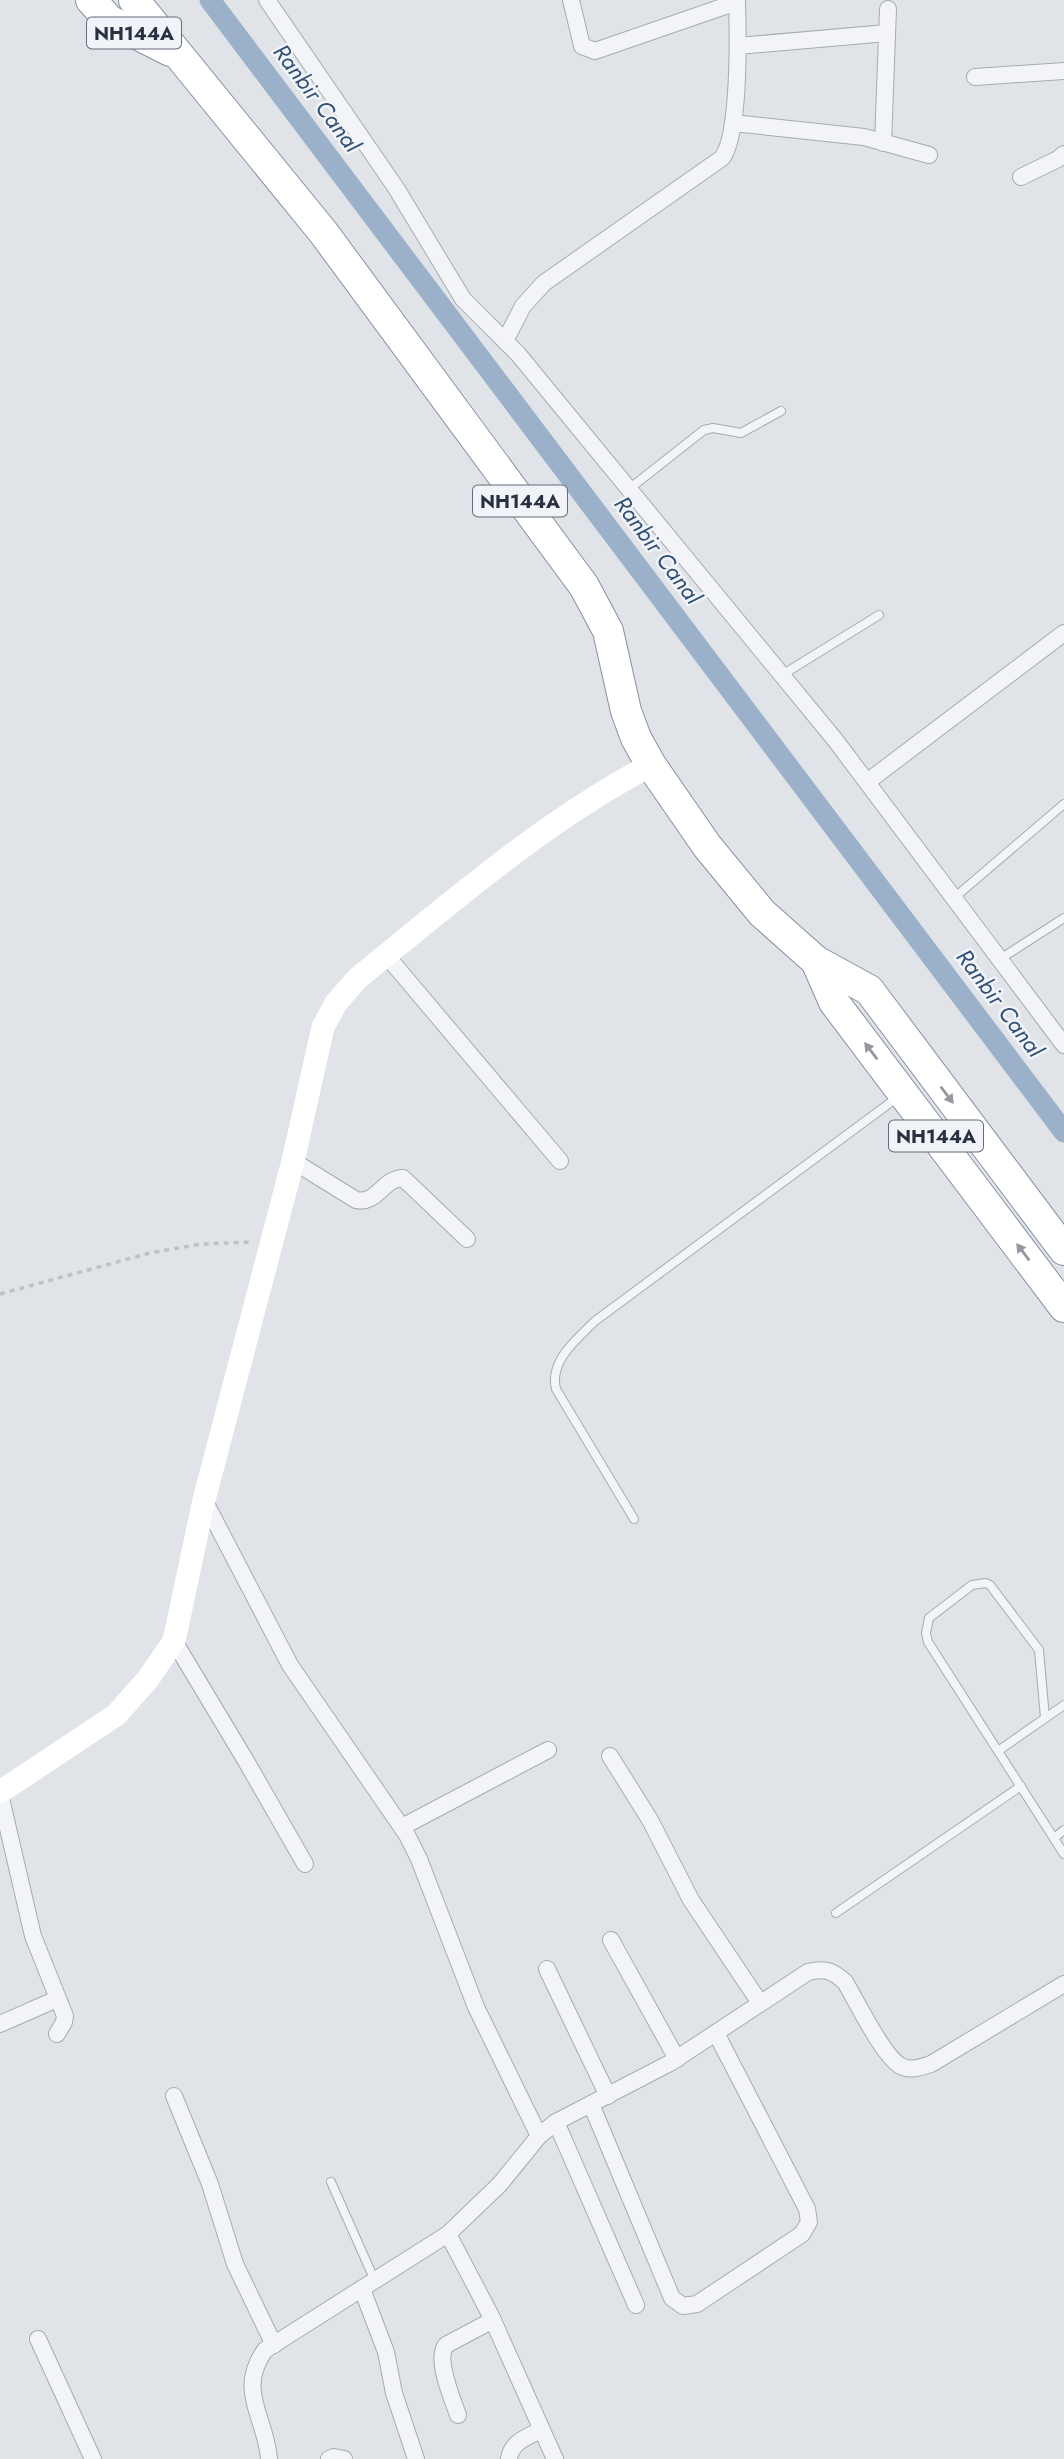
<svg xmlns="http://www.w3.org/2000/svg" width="1064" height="2459" font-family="Jost,sans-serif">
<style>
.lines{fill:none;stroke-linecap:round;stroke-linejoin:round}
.canal{stroke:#9bb1c9;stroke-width:21}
.lane-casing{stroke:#a5abb3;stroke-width:10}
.street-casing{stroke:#a5abb3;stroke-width:18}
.highway-casing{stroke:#8891a0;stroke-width:32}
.path{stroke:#bec1c7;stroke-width:3.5;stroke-dasharray:5 5;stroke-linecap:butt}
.lane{stroke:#f3f4f7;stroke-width:8}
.street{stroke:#f3f4f7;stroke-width:16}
.secondary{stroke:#fff;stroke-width:23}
.highway{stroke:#fff;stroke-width:30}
.oneway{fill:#9498a0}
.labels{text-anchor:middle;stroke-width:5;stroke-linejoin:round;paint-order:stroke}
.shield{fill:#f0f3f7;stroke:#656b77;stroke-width:2}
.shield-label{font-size:19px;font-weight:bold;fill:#293140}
.water-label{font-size:23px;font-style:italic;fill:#334f74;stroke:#f0f3f7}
</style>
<rect width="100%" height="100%" fill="#e0e4e9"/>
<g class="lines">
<!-- canal -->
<polyline class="canal" points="210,0 1064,1132"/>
<defs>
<g id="lane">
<polyline points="629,489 704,430 713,428 741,433 781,411"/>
<polyline points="782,675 879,615"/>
<polyline points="954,898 1064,804"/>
<polyline points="1000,959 1064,918"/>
<path d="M634,1519L556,1389C549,1361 577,1339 595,1321L898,1097"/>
<polyline points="1045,1718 1039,1650 990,1585 986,1583 972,1585 929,1618 926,1633 928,1642 1064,1854"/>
<polyline points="998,1751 1064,1705"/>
<polyline points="1054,1838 1064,1830"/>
<polyline points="836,1913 1021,1786"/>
<polyline points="331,2182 375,2281"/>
</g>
<g id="street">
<polyline points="267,0 396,188 463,299 518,354 836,741 1064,1045"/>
<polyline points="571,0 582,46 595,51 737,2"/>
<polyline points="738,46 887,33"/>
<polyline points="975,77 1064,71"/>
<polyline points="733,123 864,137 929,155"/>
<polyline points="883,143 888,9"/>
<polyline points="1021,177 1058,159 1064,154"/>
<path d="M505,341L523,306L544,283L722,158C740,135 738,33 737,0"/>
<polyline points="867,782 1064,633"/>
<polyline points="386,955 560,1161"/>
<path d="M293,1161L356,1200C377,1205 383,1178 403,1178L467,1239"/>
<polyline points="204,1500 290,1665 407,1835 419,1859 476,2007 539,2136"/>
<polyline points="174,1641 246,1761 305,1864"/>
<polyline points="610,1756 650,1820 691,1900 760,2003"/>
<polyline points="0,1794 33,1936 65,2016 64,2022 57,2034"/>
<polyline points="402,1827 548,1750"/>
<polyline points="611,1940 677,2059"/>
<polyline points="547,1969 608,2096"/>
<polyline points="0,2024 57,1999"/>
<polyline points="174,2096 210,2184 235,2264 274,2345"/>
<polyline points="591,2104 672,2298 683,2306 697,2304 802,2234 809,2222 807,2209 716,2033"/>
<polyline points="556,2122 636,2305"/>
<polyline points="448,2234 491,2316 555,2459"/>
<polyline points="362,2289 386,2352 394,2393 416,2459"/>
<polyline points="38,2339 93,2459"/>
<path d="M458,2415C452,2398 435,2359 446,2345L493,2320"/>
<path d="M269,2459C266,2417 236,2391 265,2350L448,2234L500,2184L539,2136L556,2122L670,2063L808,1972C824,1968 832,1970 845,1982C857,2002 881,2052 899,2065C909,2072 921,2067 931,2064L1064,1984"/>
<polyline points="329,2459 334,2457 344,2459"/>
<path d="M509,2459C511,2442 527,2437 541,2430"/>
</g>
<g id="highway">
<polyline points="91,0 109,20 170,51"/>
<polyline points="134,0 323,232 584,586 608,631 626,711 636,738 651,765 707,846 762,913 816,961 869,990 1064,1250"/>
<polyline points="816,961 834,1002 1064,1307"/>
</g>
</defs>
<!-- lane casing -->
<use href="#lane" class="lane-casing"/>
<!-- street casing -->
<use href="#street" class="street-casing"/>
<!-- highway casing -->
<use href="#highway" class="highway-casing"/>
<!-- path -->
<polyline class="path" points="0,1294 150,1253 201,1244 252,1242"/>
<!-- lane -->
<use href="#lane" class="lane"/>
<!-- street -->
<use href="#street" class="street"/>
<!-- secondary -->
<path class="secondary" d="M0,1792L116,1715L148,1679L174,1641L204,1500L293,1161L323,1027L336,1003L358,978C451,903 544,821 651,765"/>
<!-- highway -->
<use href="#highway" class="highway"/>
</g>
<!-- one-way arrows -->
<defs><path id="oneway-solid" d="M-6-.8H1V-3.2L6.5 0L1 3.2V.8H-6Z" transform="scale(1.75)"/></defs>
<g class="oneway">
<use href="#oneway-solid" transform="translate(871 1051) rotate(-127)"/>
<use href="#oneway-solid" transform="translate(947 1095) rotate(53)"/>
<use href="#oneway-solid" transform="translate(1023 1252) rotate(-127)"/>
</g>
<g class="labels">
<!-- shield labels -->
<g class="shield">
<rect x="87" y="17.5" width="94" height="31" rx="5"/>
<rect x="473" y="485.5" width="94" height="31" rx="5"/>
<rect x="889" y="1120.5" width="94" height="31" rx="5"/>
</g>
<g class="shield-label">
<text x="134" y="40">NH144A</text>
<text x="520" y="508">NH144A</text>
<text x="936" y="1143">NH144A</text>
</g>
<!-- water labels -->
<g class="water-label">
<text transform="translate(317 98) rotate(53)" y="8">Ranbir Canal</text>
<text transform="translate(658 550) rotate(53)" y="8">Ranbir Canal</text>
<text transform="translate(1000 1003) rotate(53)" y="8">Ranbir Canal</text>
</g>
</g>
</svg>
